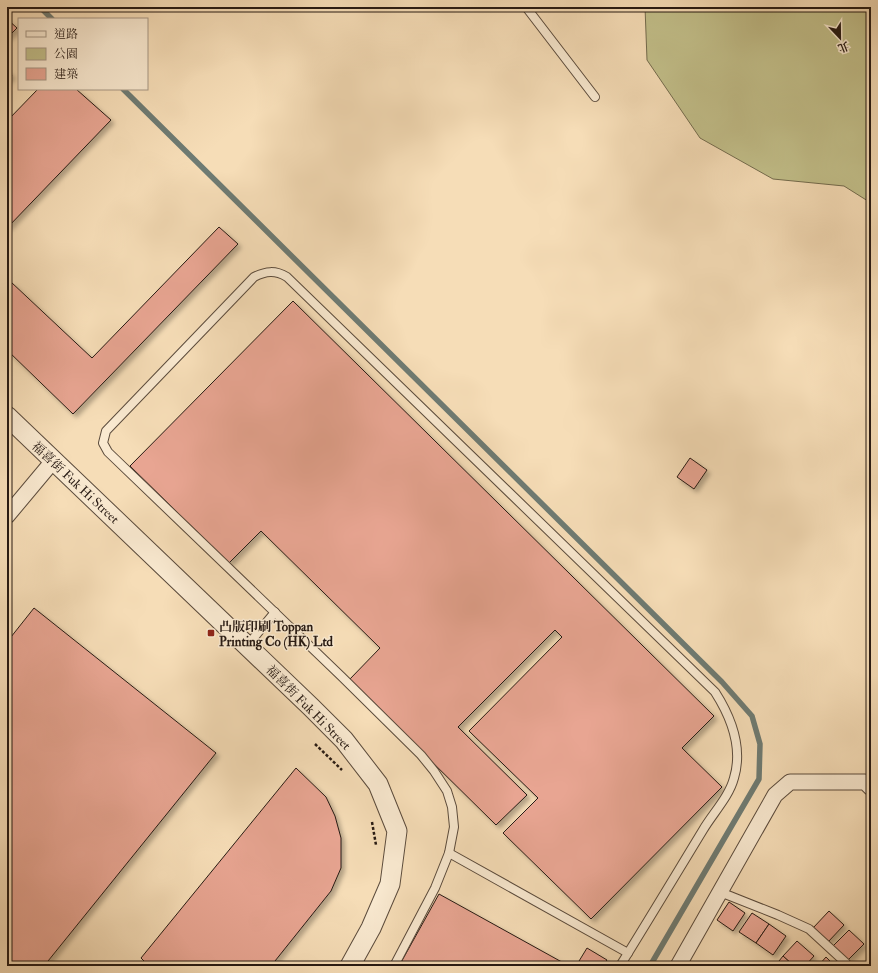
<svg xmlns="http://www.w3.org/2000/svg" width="878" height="973" font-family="'IM FELL Double Pica','Noto Serif TC',serif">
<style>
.green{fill:#c2bf8a;stroke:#746c4e}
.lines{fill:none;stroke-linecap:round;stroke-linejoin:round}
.stream{stroke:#6e7b73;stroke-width:5.5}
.building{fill:#e8a592;stroke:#271a13;filter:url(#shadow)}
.service-casing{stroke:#5b4b3c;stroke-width:10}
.minor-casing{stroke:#5b4b3c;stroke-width:17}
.tertiary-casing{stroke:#5b4b3c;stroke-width:21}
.path{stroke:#271a13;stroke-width:2.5;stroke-dasharray:3 2;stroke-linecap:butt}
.service{stroke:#f9e9d0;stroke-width:8}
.minor{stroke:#f9e9d0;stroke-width:15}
.tertiary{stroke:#f9e9d0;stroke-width:19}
.poi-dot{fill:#8f2418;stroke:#f9e9d0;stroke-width:1.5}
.labels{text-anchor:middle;stroke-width:3;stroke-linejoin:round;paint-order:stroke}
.street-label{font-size:13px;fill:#271a13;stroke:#f9e9d0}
.poi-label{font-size:13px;font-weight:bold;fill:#271a13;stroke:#f9e9d0;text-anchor:start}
</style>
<defs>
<filter id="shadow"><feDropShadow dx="3.5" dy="3.5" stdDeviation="2" flood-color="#0004"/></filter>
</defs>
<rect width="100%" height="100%" fill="#f6ddb7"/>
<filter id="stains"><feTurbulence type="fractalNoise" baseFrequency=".005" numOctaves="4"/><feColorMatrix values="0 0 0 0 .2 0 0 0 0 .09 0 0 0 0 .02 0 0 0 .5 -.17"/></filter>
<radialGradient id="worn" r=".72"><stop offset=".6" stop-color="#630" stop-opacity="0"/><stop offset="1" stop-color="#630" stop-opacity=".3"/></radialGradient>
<!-- green -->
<polygon class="green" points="645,7 871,7 871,203 844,186 773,179 700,138 647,60"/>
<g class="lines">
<!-- stream -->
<g class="stream">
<polyline points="40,7 52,19"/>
<polyline points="123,89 722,682 752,716 760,744 759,779 650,966"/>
</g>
</g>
<!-- building -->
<g class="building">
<polygon points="7,19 17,28 7,38"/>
<polygon points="7,70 12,75 7,81"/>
<polygon points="38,89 76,89 111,120 7,228 7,121"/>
<polygon points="219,227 238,244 73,414 7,350 7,287 11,282 92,358"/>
<polygon points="293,301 714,716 682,748 722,787 591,919 503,833 538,798 469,731 562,637 555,630 458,727 527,795 496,825 349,680 380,648 261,531 229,563 130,466"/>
<polygon points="690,458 707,470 694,489 677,477"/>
<polygon points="34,608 216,753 44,966 7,966 7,642"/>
<polygon points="296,768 326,797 335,816 341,838 341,868 331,891 271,966 149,966 141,958"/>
<polygon points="439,894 569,966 399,966"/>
<polygon points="729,902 745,913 733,931 717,920"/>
<polygon points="829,911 844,925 828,942 813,928"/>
<polygon points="752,913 769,924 756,943 739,932"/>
<polygon points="769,924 786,936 773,955 756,943"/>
<polygon points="849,930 864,944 848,960 833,946"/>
<polygon points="797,941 814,956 805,966 794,966 783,956"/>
<polygon points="587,948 607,960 602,966 576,966"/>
<polygon points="783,956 794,966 775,966"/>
<polygon points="826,957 835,966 818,966"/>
</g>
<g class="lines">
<defs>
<g id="service">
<polyline points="526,7 595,97"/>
<polyline points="247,646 275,612"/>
<polyline points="449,853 628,953"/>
<polyline points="720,892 778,915 809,929 846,963"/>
<path d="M394,966L435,888L449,853L454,827L452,807L447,791L434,771L421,755L341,676L108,452L103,443L106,431L254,277C266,271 275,270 287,277L715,692C731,717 743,748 734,778C729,797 713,813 703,830C675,876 648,921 620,966"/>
</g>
<g id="minor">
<polyline points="7,516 53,461"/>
<polyline points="678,966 775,795 790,782 865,782 871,788"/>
</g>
<polyline id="tertiary" points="7,416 311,707 344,740 378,784 397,831 390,884 371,928 350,966"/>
</defs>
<!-- service casing -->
<use href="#service" class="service-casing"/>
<!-- minor casing -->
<use href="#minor" class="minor-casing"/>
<!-- tertiary casing -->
<use href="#tertiary" class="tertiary-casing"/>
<!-- path -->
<g class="path">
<polyline points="315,744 342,770"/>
<polyline points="372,822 376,845"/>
</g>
<!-- service -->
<use href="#service" class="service"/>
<!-- minor -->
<use href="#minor" class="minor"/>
<!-- tertiary -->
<use href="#tertiary" class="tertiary"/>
</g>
<!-- markers -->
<rect class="poi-dot" x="207" y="629" width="8" height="8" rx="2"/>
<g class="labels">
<!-- street labels -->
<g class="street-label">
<text transform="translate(76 482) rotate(43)" y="5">福喜街 Fuk Hi Street</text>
<text transform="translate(309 707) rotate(45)" y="5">福喜街 Fuk Hi Street</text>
</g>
<!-- poi labels -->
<g class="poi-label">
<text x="219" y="631">凸版印刷 Toppan<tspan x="219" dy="15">Printing Co (HK) Ltd</tspan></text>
</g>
</g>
<!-- margin -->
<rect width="878" height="973" fill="none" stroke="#f6ddb7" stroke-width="24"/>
<rect x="8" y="8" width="862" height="957" fill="none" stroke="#271a13" stroke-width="2"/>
<rect x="12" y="12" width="854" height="949" fill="none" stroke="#271a13"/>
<!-- legend -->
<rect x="18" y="18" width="130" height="72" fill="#f9e9d0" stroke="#a59684"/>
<rect x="26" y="31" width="20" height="6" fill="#f9e9d0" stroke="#a59684"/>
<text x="54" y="38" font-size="12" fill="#271a13">道路</text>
<rect x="26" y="48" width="20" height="12" fill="#c2bf8a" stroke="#a59684"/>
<text x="54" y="58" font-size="12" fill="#271a13">公園</text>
<rect x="26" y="68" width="20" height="12" fill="#e8a592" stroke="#a59684"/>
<text x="54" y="78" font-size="12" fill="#271a13">建築</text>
<!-- north arrow -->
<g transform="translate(840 38) rotate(158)" stroke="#f9e9d0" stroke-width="3" paint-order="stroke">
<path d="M0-3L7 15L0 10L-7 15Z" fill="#271a13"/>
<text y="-6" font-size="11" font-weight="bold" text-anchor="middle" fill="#271a13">北</text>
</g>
<rect width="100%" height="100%" filter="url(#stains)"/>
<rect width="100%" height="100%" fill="url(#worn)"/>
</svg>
